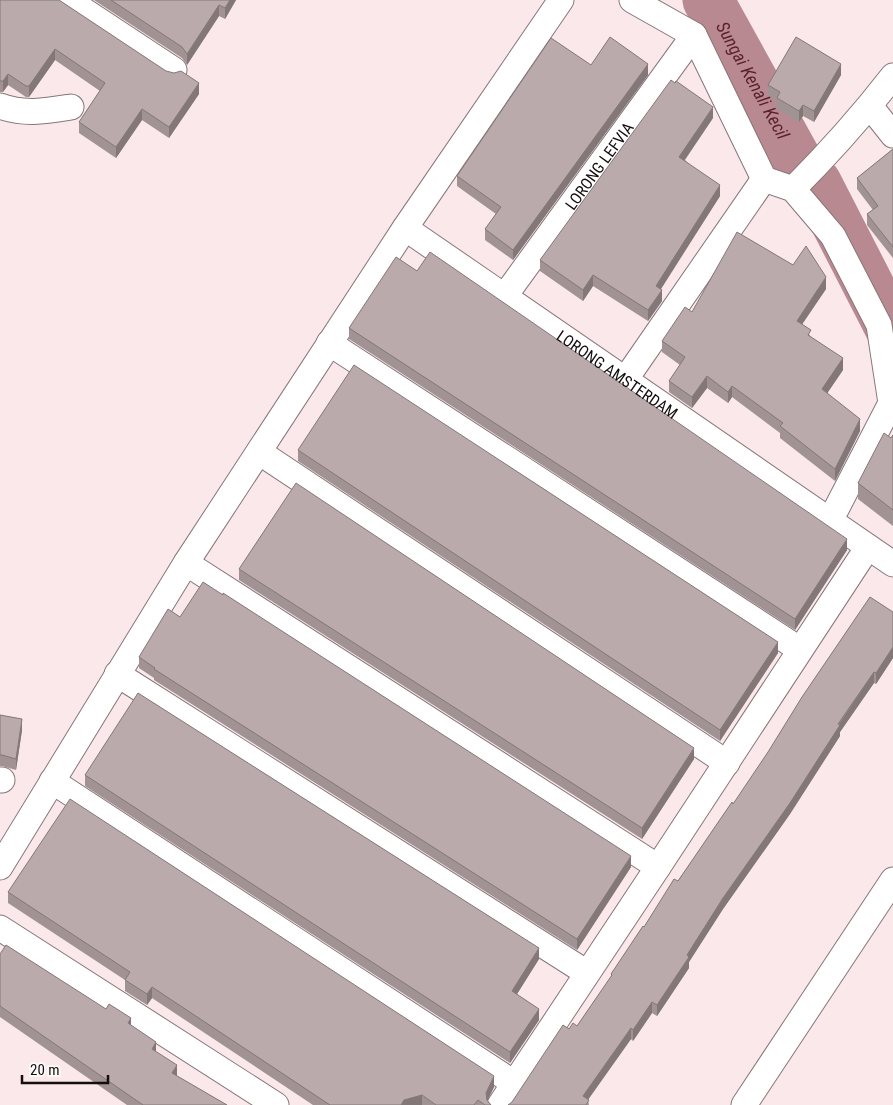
<svg xmlns="http://www.w3.org/2000/svg" width="893" height="1105" font-family="'Roboto Condensed',sans-serif">
<style>
.lines{fill:none;stroke-linecap:round;stroke-linejoin:round}
.river{stroke:#b98991;stroke-width:51}
.street-casing{stroke:#877779;stroke-width:27}
.street{stroke:#fff;stroke-width:25}
.wall{fill:#a19294}
.shaded-wall{fill:#837778}
.building{fill:#bbaaac;stroke:#837778}
.labels{text-anchor:middle;stroke-width:4;stroke-linejoin:round;paint-order:stroke}
.street-label{font-size:16px;fill:#140e0f;stroke:#fdf9f9}
.water-label{font-size:18px;font-style:italic;fill:#5a1f2d;stroke:#fdf9f9}
</style>
<rect width="100%" height="100%" fill="#fae8ea"/>
<g class="lines">
<!-- river -->
<g class="river">
<path id="s1" d="M708,0L797,161"/>
<polyline points="816,183 893,333"/>
</g>
<defs>
<g id="street">
<polyline points="68,0 174,70"/>
<polyline points="632,0 694,35 764,179 793,189 833,236 879,325 891,403 830,521"/>
<path d="M0,106C24,115 46,111 71,107"/>
<polyline points="870,106 893,135"/>
<path d="M793,189C829,153 862,116 893,76"/>
<path id="s2" d="M405,228L893,564"/>
<path id="s3" d="M504,297L694,35"/>
<polyline points="329,343 799,649"/>
<polyline points="625,380 764,179"/>
<polyline points="259,452 727,763"/>
<polyline points="186,563 658,867"/>
<polyline points="117,674 587,973"/>
<polyline points="0,780 2,780"/>
<polyline points="52,781 514,1083"/>
<polyline points="0,867 186,563 405,228 561,0"/>
<polyline points="0,928 276,1105"/>
<polyline points="500,1105 658,867 868,547"/>
<polyline points="744,1105 893,880"/>
</g>
</defs>
<!-- street casing -->
<use href="#street" class="street-casing"/>
<!-- street -->
<use href="#street" class="street"/>
</g>
<!-- wall -->
<g class="wall">
<polygon points="0,0 60,1 199,94 169,138 142,120 116,158 79,133 79,122 100,91 55,60 29,97 26,97 8,85 3,92 0,92"/>
<polygon points="94,0 236,0 225,19 219,16 187,65 182,58"/>
<polygon points="591,65 648,75 513,260 485,240 485,229 496,214 457,186 457,176"/>
<polygon points="841,75 814,122 803,116 799,122 777,109 777,101 768,96 768,85"/>
<polygon points="713,118 685,160 720,196 660,289 662,301 648,321 593,286 583,301 540,271 540,260"/>
<polygon points="893,149 893,258 867,225 867,214 873,210 857,189 857,178"/>
<polygon points="417,271 847,550 795,630 349,339 349,328"/>
<polygon points="826,289 802,324 811,337 843,370 827,393 860,431 835,481 780,438 780,433 732,397 728,403 707,388 692,408 669,392 669,381 680,365 662,352 662,341 692,312"/>
<polygon points="893,435 893,526 858,499 858,483"/>
<polygon points="298,450 778,653 720,741 298,461"/>
<polygon points="239,569 694,759 642,839 239,580"/>
<polygon points="893,612 893,658 876,684 874,683 840,732 840,736 790,814 723,909 689,962 689,968 657,1016 652,1013 633,1041 631,1039 588,1100 589,1105 512,1102 569,1029 577,1026 611,977 611,974 733,804"/>
<polygon points="180,617 631,867 577,950 154,680 154,678 139,668 139,657"/>
<polygon points="0,715 22,730 16,770 2,766 0,766"/>
<polygon points="85,775 539,959 517,994 539,1020 510,1063 85,786"/>
<polygon points="8,892 494,1087 487,1100 491,1105 313,1105 152,998 147,1005 125,991 125,980 8,903"/>
<polygon points="0,954 131,1026 156,1052 177,1076 227,1105 127,1105 0,1017"/>
</g>
<!-- shaded-wall -->
<g class="shaded-wall">
<polygon points="230,0 236,0 225,19 225,8"/>
<polygon points="219,5 219,16 187,65 187,54"/>
<polygon points="55,49 55,60 29,97 29,86"/>
<polygon points="648,64 648,75 513,260 513,250"/>
<polygon points="841,64 841,75 814,122 814,111"/>
<polygon points="8,74 8,85 3,92 3,81"/>
<polygon points="199,83 199,94 169,138 169,127"/>
<polygon points="803,105 803,116 799,122 799,111"/>
<polygon points="713,107 713,118 679,168 679,157"/>
<polygon points="142,109 142,120 116,158 116,147"/>
<polygon points="720,185 720,196 656,297 656,286"/>
<polygon points="593,275 593,286 583,301 583,290"/>
<polygon points="826,277 826,289 797,332 797,321"/>
<polygon points="662,290 662,301 648,321 648,310"/>
<polygon points="843,358 843,370 822,401 822,389"/>
<polygon points="707,376 707,388 692,408 692,397"/>
<polygon points="732,386 732,397 728,403 728,392"/>
<polygon points="860,419 860,431 835,481 835,469"/>
<polygon points="847,539 847,550 795,630 795,619"/>
<polygon points="778,642 778,653 720,741 720,730"/>
<polygon points="893,647 893,658 876,684 876,673"/>
<polygon points="874,672 874,683 840,732 840,736 790,814 723,909 689,962 689,968 657,1016 657,1005 687,955 723,898"/>
<polygon points="22,719 22,730 16,770 16,759"/>
<polygon points="694,748 694,759 642,839 642,828"/>
<polygon points="631,856 631,867 577,950 577,939"/>
<polygon points="539,948 539,959 512,1002 512,991"/>
<polygon points="152,987 152,998 147,1005 147,994"/>
<polygon points="652,1002 652,1013 633,1041 633,1030"/>
<polygon points="539,1009 539,1020 510,1063 510,1052"/>
<polygon points="131,1018 131,1029 128,1023"/>
<polygon points="631,1028 631,1039 584,1105 583,1096"/>
<polygon points="156,1042 156,1053 152,1049"/>
<polygon points="177,1065 177,1076 172,1073"/>
<polygon points="494,1076 494,1087 486,1104 486,1093"/>
<polygon points="422,1095 422,1105 401,1105 404,1100"/>
</g>
<!-- building -->
<g class="building">
<polygon points="0,0 59,0 166,71 174,73 181,71 199,83 169,127 142,109 116,147 79,122 105,83 55,49 29,86 26,86 8,74 3,81 0,81"/>
<polygon points="111,0 230,0 225,8 219,5 187,54 182,47"/>
<polygon points="610,37 648,64 513,250 485,229 501,207 457,176 551,38 591,65"/>
<polygon points="796,37 841,64 814,111 803,105 799,111 777,98 780,92 768,85"/>
<polygon points="671,80 675,83 676,81 713,107 679,157 720,185 656,286 662,290 648,310 593,275 583,290 540,260"/>
<polygon points="893,149 893,247 867,214 878,206 857,178"/>
<polygon points="737,232 793,265 806,246 826,277 797,321 811,330 808,335 843,358 822,389 860,419 835,469 780,426 783,423 732,386 728,392 707,376 692,397 669,381 685,357 662,341 685,307 692,312"/>
<polygon points="430,252 847,539 795,619 349,328 396,257 417,271"/>
<polygon points="354,365 778,642 720,730 298,450"/>
<polygon points="884,433 891,438 893,435 893,510 858,483"/>
<polygon points="296,483 694,748 642,828 239,569"/>
<polygon points="203,582 223,595 223,593 631,856 577,939 154,669 155,668 139,657 168,609 180,617"/>
<polygon points="870,597 893,612 893,647 876,673 874,672 838,724 840,725 790,803 723,898 687,955 689,957 657,1005 652,1002 633,1030 631,1028 583,1096 589,1100 586,1105 508,1105 512,1102 563,1025 569,1029 573,1023 577,1026 612,975 611,974 643,926 644,927 674,879 678,881 732,802 733,804 768,752 802,697"/>
<polygon points="138,693 539,948 512,991 539,1009 510,1052 85,775"/>
<polygon points="0,715 22,719 16,759 2,755 0,755"/>
<polygon points="70,799 494,1076 486,1093 487,1100 491,1105 485,1105 478,1100 474,1105 436,1105 422,1095 404,1100 401,1105 330,1105 152,987 147,994 125,980 130,972 8,892"/>
<polygon points="6,945 106,1009 109,1004 131,1018 128,1023 156,1042 152,1049 177,1065 172,1073 227,1105 143,1105 0,1006 0,954"/>
</g>
<g class="labels">
<!-- street labels -->
<g class="street-label">
<text dy="6" stroke="none"><textPath href="#s3" startOffset="162">LORONG LEFVIA</textPath></text>
<text dy="6" stroke="none"><textPath href="#s2" startOffset="258">LORONG AMSTERDAM</textPath></text>
</g>
<!-- water labels -->
<g class="water-label">
<text dy="6" stroke="none"><textPath href="#s1" startOffset="92">Sungai Kenali Kecil</textPath></text>
</g>
</g>
<!-- scale -->
<path d="M22 1075v8h86v-8" fill="none" stroke="#140e0f" stroke-width="2.5"/>
<text x="30" y="1075" font-size="15" fill="#140e0f" stroke="#fdf9f9" stroke-width="4" paint-order="stroke">20 m</text>
</svg>
